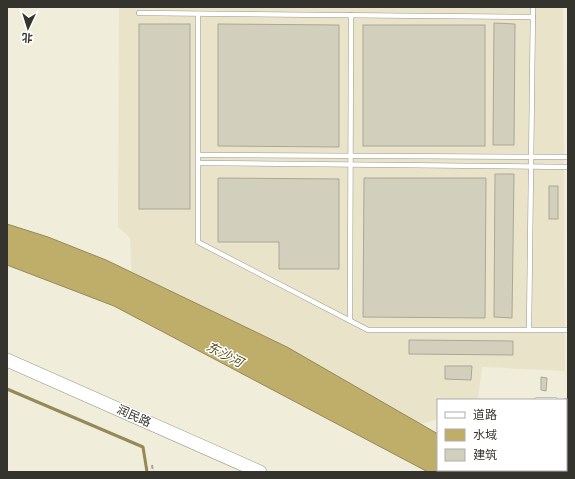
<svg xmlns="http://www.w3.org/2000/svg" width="575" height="479" font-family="Quicksand,'Noto Sans SC',sans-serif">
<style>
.built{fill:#e9e3ca}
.water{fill:#beae6a;stroke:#958958}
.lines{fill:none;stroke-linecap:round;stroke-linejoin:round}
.stream{stroke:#958958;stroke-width:3}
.building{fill:#d3cfbd;stroke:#aba797}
.lane-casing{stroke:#9c9888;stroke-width:5.5}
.secondary-casing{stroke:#9c9888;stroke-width:14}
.path{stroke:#a6a295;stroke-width:2;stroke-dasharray:4 2;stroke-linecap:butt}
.lane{stroke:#fff;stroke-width:4.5}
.secondary{stroke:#fff;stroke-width:13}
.labels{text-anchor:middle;stroke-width:3;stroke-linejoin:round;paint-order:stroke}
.street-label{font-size:12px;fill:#35332d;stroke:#fff}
.water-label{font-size:13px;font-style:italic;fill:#5d501d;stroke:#fff}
</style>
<rect width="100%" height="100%" fill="#f1eddb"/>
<!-- built -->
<polygon class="built" points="119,7 563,7 565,371 482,367 478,400 438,400 438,419 411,427 132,278 130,238 118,227"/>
<!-- water -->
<polygon class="water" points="7,224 48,237 106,260 287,347 438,434 438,470 509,470 513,472 428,472 114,306 7,265"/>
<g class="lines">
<!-- stream -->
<polyline class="stream" points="7,389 143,447 147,472"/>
</g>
<!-- building -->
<g class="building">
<polygon points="494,23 515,24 514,145 493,145"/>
<rect x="139" y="24" width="51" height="185"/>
<polygon points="218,24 339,25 339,147 218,146"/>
<rect x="363" y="25" width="122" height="121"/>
<polygon points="495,174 514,174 512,318 494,317"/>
<polygon points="218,178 339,179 339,269 279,269 279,242 218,242"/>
<polygon points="364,178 486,178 485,318 363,317"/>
<rect x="549" y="186" width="9" height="33"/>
<polygon points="409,340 513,341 513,355 409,354"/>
<polygon points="445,366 472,366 471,380 445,379"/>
<polygon points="541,377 547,378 546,391 541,390"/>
</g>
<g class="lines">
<defs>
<g id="lane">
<polyline points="139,13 533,17"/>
<polyline points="198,14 198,242 368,330 568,330"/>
<polyline points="199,155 568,157"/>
<polyline points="199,163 568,167"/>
<polyline points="350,320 351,15"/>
<polyline points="529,330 533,7"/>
<polyline points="537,400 555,400"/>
<polyline points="566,401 568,401"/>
</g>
<polyline id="secondary" points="7,360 260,472"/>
</defs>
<!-- lane casing -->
<use href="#lane" class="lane-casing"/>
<!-- secondary casing -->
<use href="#secondary" class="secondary-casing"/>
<!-- path -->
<g class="path">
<polyline points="566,437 568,437"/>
<polyline points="152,465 153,472"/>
</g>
<!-- lane -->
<use href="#lane" class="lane"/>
<!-- secondary -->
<use href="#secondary" class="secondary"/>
</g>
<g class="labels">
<!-- street labels -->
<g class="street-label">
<text transform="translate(134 416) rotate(24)" y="4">润民路</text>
</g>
<!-- water labels -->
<g class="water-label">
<text transform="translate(225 354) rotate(27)" y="5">东沙河</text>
</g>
</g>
<!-- border -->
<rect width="575" height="479" fill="none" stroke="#35332d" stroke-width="16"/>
<!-- legend -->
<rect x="437" y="399" width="130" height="72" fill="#ffffff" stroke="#aeadab"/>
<rect x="445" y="412" width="20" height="6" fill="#ffffff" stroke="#aeadab"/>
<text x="473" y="419" font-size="12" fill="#35332d">道路</text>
<rect x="445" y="429" width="20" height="12" fill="#beae6a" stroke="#aeadab"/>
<text x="473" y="439" font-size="12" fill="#35332d">水域</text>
<rect x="445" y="449" width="20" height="12" fill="#d3cfbd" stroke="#aeadab"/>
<text x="473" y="459" font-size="12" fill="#35332d">建筑</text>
<!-- north arrow -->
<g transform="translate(28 28) rotate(184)" stroke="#ffffff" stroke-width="3" paint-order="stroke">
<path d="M0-3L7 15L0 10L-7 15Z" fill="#35332d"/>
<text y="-6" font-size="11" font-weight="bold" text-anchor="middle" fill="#35332d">北</text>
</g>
</svg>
